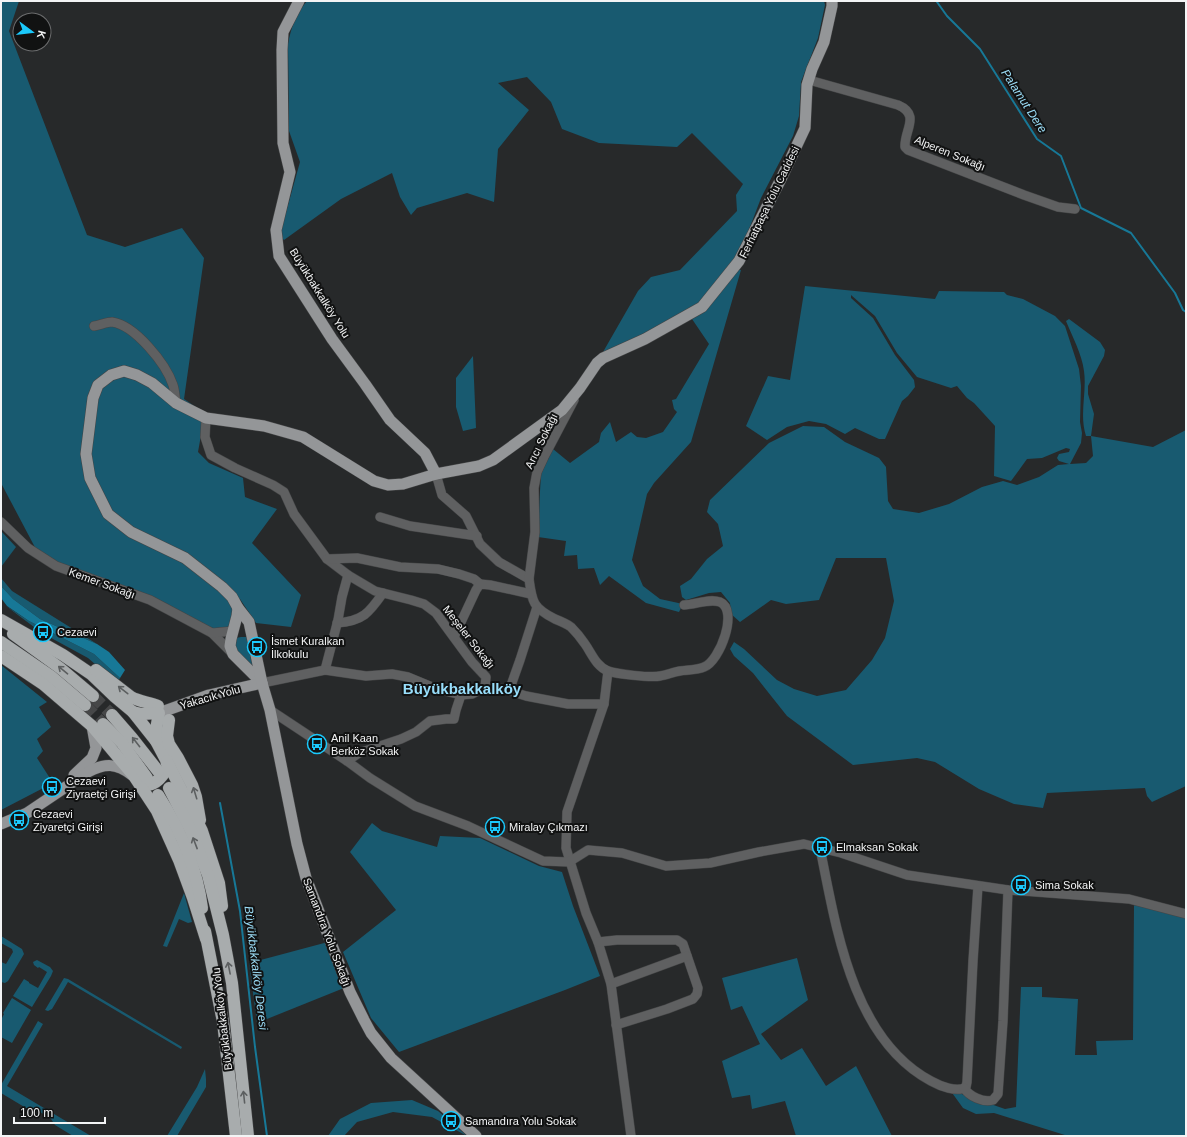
<svg xmlns="http://www.w3.org/2000/svg" width="1187" height="1137" font-family="Helvetica,sans-serif">
<style>
.green{fill:#185a70}
.water{fill:#177897}
.lines{fill:none;stroke-linecap:round;stroke-linejoin:round}
.stream{stroke:#177897;stroke-width:2}
.highway-tunnel{stroke:#464748;stroke-width:12;stroke-dasharray:12 6;stroke-linecap:butt}
.minor-casing{stroke:#444546;stroke-width:10}
.major-casing{stroke:#444546;stroke-width:12}
.highway-casing{stroke:#444546;stroke-width:13}
.minor{stroke:#5f6061;stroke-width:9}
.major{stroke:#949698;stroke-width:11}
.highway{stroke:#a8acad;stroke-width:12}
.oneway{stroke:#5c5f60}
.labels{text-anchor:middle;stroke-width:4;stroke-linejoin:round;paint-order:stroke}
.street-label{font-size:11px;fill:#f3f4f5;stroke:#111212}
.poi-label{font-size:11px;fill:#f3f4f5;stroke:#111212;text-anchor:start}
.water-label{font-size:12px;font-style:italic;fill:#9bdcf6;stroke:#111212}
.district-label{font-size:15px;font-weight:bold;fill:#98defb;stroke:#111212}
</style>
<rect width="100%" height="100%" fill="#27292a"/>
<!-- green -->
<g class="green">
<polygon points="1,1 19,1 9,31 87,235 125,247 182,228 204,258 184,399 205,413 198,452 209,463 243,478 245,497 277,509 252,543 301,595 291,627 256,623 240,599 232,604 236,617 230,632 207,627 66,571 38,553 1,483"/>
<path d="M307,1H824L825,5L818,38L801,82L799,116L793,136L761,198L742,248L736,258L701,302L639,338L603,352L638,291L651,277L680,270L737,211L736,195L743,184L692,133L677,147L599,143L562,129L551,102L527,77L498,83L529,110L498,149L494,202L467,193L417,208L411,215L400,197L392,173L341,199L284,240L281,237V230L300,162L289,131L288,44C291,28 296,13 307,1Z"/>
<polygon points="737,269 741,270 691,442 654,483 647,494 632,560 643,586 660,599 683,604 679,612 646,603 609,576 600,585 594,568 578,569 577,555 564,556 566,541 538,537 540,491 541,474 553,449 570,463 599,442 601,433 610,422 616,442 631,432 637,437 646,438 663,432 677,412 674,409 672,400 676,399 709,344 692,319 704,312"/>
<path d="M805,286L935,299L939,291L1004,292L1007,295L1023,299L1055,316L1065,326L1079,369L1081,386L1080,422L1082,433L1081,443L1070,464L1086,463L1093,456L1091,436H1086C1079,415 1087,392 1084,371C1082,354 1072,336 1066,321L1069,319L1100,342L1105,350L1104,356L1088,386V394L1094,414L1091,436L1153,447L1186,430V786L1152,802L1147,796L1145,788L1047,793L1043,808L1014,804L979,789L935,762L917,758L853,765L787,716L753,673L734,656L730,649L734,642L744,649L777,680L794,689L817,696L846,690L872,660L885,638L894,601L886,558H836L819,600L786,604L771,600L740,622L731,614L730,603L721,592L709,593L686,600L682,597L680,586L691,579L707,559L723,546L718,524L707,512L710,500L769,443L803,426L824,427L845,442L879,458L886,467L888,501L893,509L919,513L949,504L982,487L1003,481L1017,485L1039,477L1058,465L1069,464L1059,461L1057,458L1059,454L1069,452L1070,449L1066,448L1042,458L1027,459L1011,481L994,476L995,426L974,403L967,398L957,386L951,388L917,377L897,353L875,316L851,295V298L873,318L895,355L914,380L915,387L908,396L902,401L885,439H879L855,428L845,434L826,424L809,421L787,427L767,440L746,426L768,376L790,380Z"/>
<polygon points="473,356 476,428 463,431 456,407 456,378"/>
<polygon points="1,531 16,547 1,567"/>
<polygon points="1,578 12,591 97,644 40,619 13,599 1,586"/>
<polygon points="6,606 29,621 94,654 120,678 117,683 88,658 42,633"/>
<polygon points="241,637 246,637 252,641 257,673 237,650 234,644 236,638"/>
<polygon points="1,665 47,702 39,707 51,727 37,739 43,751 37,758 53,783 1,810"/>
<polygon points="372,823 382,831 437,847 440,836 480,838 539,866 562,872 573,906 600,976 565,990 399,1052 371,1018 343,952 396,910 350,852"/>
<polygon points="184,893 192,922 188,923 179,919 167,947 163,946"/>
<polygon points="1134,905 1186,917 1186,1136 1068,1136 994,1113 976,1114 963,1108 950,1090 1005,1109 1016,1107 1021,987 1042,987 1042,997 1078,999 1075,1055 1097,1055 1096,1041 1133,1040"/>
<polygon points="1,936 22,949 24,954 8,981 5,983 1,982 1,962 6,964 13,952 12,949 1,943"/>
<polygon points="328,942 344,988 257,1023 249,963"/>
<polygon points="797,958 808,1000 761,1034 781,1060 802,1048 826,1086 856,1066 892,1136 796,1136 785,1101 752,1109 750,1095 732,1098 722,1061 760,1044 742,1006 731,1010 722,978"/>
<polygon points="37,960 50,967 53,971 51,976 32,1007 13,996 24,979 29,982 29,983 38,988 47,972 39,967 38,968 34,965 33,962"/>
<polygon points="64,978 68,979 182,1047 181,1049 68,982 52,1009 48,1011 45,1010"/>
<polygon points="12,998 31,1010 12,1043 1,1037 1,1020 4,1014 3,1013"/>
<polygon points="38,1021 43,1024 7,1086 91,1136 73,1136 55,1125 51,1119 34,1108 26,1108 1,1093 1,1085"/>
<polygon points="205,1069 206,1079 206,1087 177,1136 167,1136 197,1087"/>
<polygon points="412,1100 438,1111 467,1136 432,1117 393,1112 357,1122 344,1136 328,1136 340,1119 371,1103"/>
</g>
<!-- water -->
<polygon class="water" points="1,586 13,599 40,619 97,644 109,652 125,670 120,678 94,654 29,621 7,606 1,598"/>
<g class="lines">
<!-- stream -->
<g class="stream">
<polyline points="937,2 947,16 980,49 1037,139 1061,156 1081,208 1131,233 1175,293 1183,310 1186,312"/>
<polyline points="220,803 240,911 255,1047 267,1136"/>
</g>
<!-- highway-tunnel -->
<g class="highway-tunnel">
<polyline points="93,696 112,715"/>
<polyline points="85,705 103,724"/>
</g>
<defs>
<g id="minor">
<path d="M809,80L898,105C921,115 904,130 905,147L908,150L1024,195L1058,207L1075,209"/>
<path d="M94,326C100,325 107,322 112,322C135,325 166,364 173,385C175,391 175,397 176,403"/>
<polyline points="206,418 205,437 211,455 235,468 273,485 284,492 294,514 327,559 348,575 375,591 411,600 424,604 436,613 472,662 486,677 485,687"/>
<path d="M436,474L442,495L466,516L480,544L499,562L529,579C532,602 533,608 555,619C560,621 567,624 571,627C576,632 581,638 585,644C592,654 596,666 608,671C616,674 651,678 660,676C667,675 673,672 680,671C687,670 698,670 704,667C720,661 739,610 720,602C709,598 695,605 684,605"/>
<polyline points="380,517 410,526 477,536"/>
<polyline points="1,522 28,548 56,566 150,600 212,633 233,654"/>
<polyline points="327,559 357,558 400,567 438,569 459,574 474,579 480,584"/>
<polyline points="529,579 535,532 534,488 537,472 544,457 574,400"/>
<path d="M337,623C363,621 369,613 383,593"/>
<polyline points="212,633 233,631"/>
<polyline points="454,637 476,590 480,584 490,585 531,594"/>
<polyline points="325,670 338,620 342,597 348,575"/>
<polyline points="608,671 604,704 567,812 566,848 586,913 598,942 611,984 631,1136"/>
<polyline points="262,683 325,670 366,676 392,674 408,677 437,689 461,695 472,694 485,687 504,689 526,696 568,704 604,704"/>
<polyline points="509,691 520,660 537,607"/>
<polyline points="270,710 347,761 370,778 415,806 468,826 543,861 569,862 588,850 622,853 666,866 710,863 759,852 804,844 841,853 907,875 1008,890 1129,899 1186,914"/>
<polyline points="347,761 359,753 401,739 416,732 430,721 446,719 454,719 456,710 461,695"/>
<path d="M820,848C836,927 852,1039 931,1081C940,1086 957,1093 966,1087L967,1082L973,961L978,886"/>
<polyline points="598,942 617,940 677,940 683,944 698,988 697,994 693,999 667,1009 616,1025"/>
<polyline points="611,984 687,956"/>
<path d="M964,1088C969,1096 983,1103 993,1100L998,1094L1003,1021L1008,890"/>
</g>
<g id="major">
<polyline points="299,1 283,32 282,50 283,143 290,172 276,230 279,256 332,339 365,384 390,420 425,453 436,474"/>
<polyline points="238,608 237,616 231,639 230,646 233,654 262,683"/>
<polyline points="159,713 209,695 262,683"/>
<polyline points="74,775 92,758 96,748 92,726"/>
<path d="M1,824L27,813L88,772C105,763 116,763 132,775"/>
<polyline points="476,1136 391,1058 371,1033 364,1020 350,992 306,878 297,844 270,710 262,683 249,622 238,608 232,597 222,587 185,558 131,532 108,514 90,478 86,454 93,398 98,385 111,375 124,371 137,375 152,383 176,403 206,418 264,426 303,437 374,481 388,485 403,484 436,474 479,466 493,460 562,410 580,388 597,363 603,358 645,339 702,307 739,261 781,179 805,128 807,85 812,69 824,42 832,6 832,1"/>
</g>
<g id="highway">
<path d="M1,620L63,655L91,674L115,697L133,712L156,741L166,760L168,768C163,775 155,787 146,784C142,783 138,779 135,777"/>
<polyline points="13,634 60,668 93,696"/>
<polyline points="1,642 52,677 85,705"/>
<polyline points="1,656 43,684 92,726 134,776 157,811 179,860 193,898 206,939"/>
<path d="M96,670L131,697C140,702 149,702 158,706"/>
<polyline points="133,712 142,714 159,713 156,729 156,741"/>
<polyline points="112,715 132,738 158,771"/>
<polyline points="169,720 167,736 169,744 178,758 192,785 196,797 200,820"/>
<polyline points="103,724 122,743 147,778"/>
<polyline points="167,761 202,831 219,883 222,906"/>
<polyline points="169,788 191,831 208,875 223,935 232,983 248,1136"/>
<path d="M158,795C180,829 197,868 202,908"/>
<polyline points="205,931 223,1022 236,1136"/>
</g>
</defs>
<!-- minor casing -->
<use href="#minor" class="minor-casing"/>
<!-- major casing -->
<use href="#major" class="major-casing"/>
<!-- highway casing -->
<use href="#highway" class="highway-casing"/>
<!-- minor -->
<use href="#minor" class="minor"/>
<!-- major -->
<use href="#major" class="major"/>
<!-- highway -->
<use href="#highway" class="highway"/>
</g>
<!-- one-way arrows -->
<defs><path id="oneway-shaft" d="M-6 0H5M1.5-3L5.5 0L1.5 3" fill="none" stroke-width="1.6" stroke-linecap="round" stroke-linejoin="round"/></defs>
<g class="oneway">
<use href="#oneway-shaft" transform="translate(63 670) rotate(-140)"/>
<use href="#oneway-shaft" transform="translate(123 690) rotate(-142)"/>
<use href="#oneway-shaft" transform="translate(136 742) rotate(-128)"/>
<use href="#oneway-shaft" transform="translate(195 793) rotate(-107)"/>
<use href="#oneway-shaft" transform="translate(195 843) rotate(-111)"/>
<use href="#oneway-shaft" transform="translate(229 968) rotate(-101)"/>
<use href="#oneway-shaft" transform="translate(244 1097) rotate(-96)"/>
</g>
<!-- icons -->
<defs>
<symbol id="bus-ring" viewBox="-11 -11 22 22"><circle r="9.5" fill="#111212" stroke="#1bc9fc" stroke-width="1.5"/><path d="M-5-6H5V4H4V6H2V4H-2V6H-4V4H-5ZM-3.5-4V0h7V-4ZM-3.5 1.2v1.5H-2V1.2ZM2 1.2v1.5H3.5V1.2Z" fill="#1bc9fc"/></symbol>
</defs>
<g fill-rule="evenodd">
<use href="#bus-ring" x="32" y="621" width="22" height="22"/>
<use href="#bus-ring" x="246" y="636" width="22" height="22"/>
<use href="#bus-ring" x="306" y="733" width="22" height="22"/>
<use href="#bus-ring" x="41" y="776" width="22" height="22"/>
<use href="#bus-ring" x="8" y="809" width="22" height="22"/>
<use href="#bus-ring" x="484" y="816" width="22" height="22"/>
<use href="#bus-ring" x="811" y="836" width="22" height="22"/>
<use href="#bus-ring" x="1010" y="874" width="22" height="22"/>
<use href="#bus-ring" x="440" y="1110" width="22" height="22"/>
</g>
<g class="labels">
<!-- street labels -->
<g class="street-label">
<text transform="translate(950 153) rotate(22)" y="4">Alperen Sokağı</text>
<text transform="translate(769 202) rotate(-64)" y="4">Ferhatpaşa Yolu Caddesi</text>
<text transform="translate(320 293) rotate(58)" y="4">Büyükbakkalköy Yolu</text>
<text transform="translate(541 441) rotate(-64)" y="4">Arıcı Sokağı</text>
<text transform="translate(102 583) rotate(20)" y="4">Kemer Sokağı</text>
<text transform="translate(469 637) rotate(52)" y="4">Meşeler Sokağı</text>
<text transform="translate(210 697) rotate(-16)" y="4">Yakacık Yolu</text>
<text transform="translate(327 932) rotate(69)" y="4">Samandıra Yolu Sokağı</text>
<text transform="translate(222 1019) rotate(-97)" y="4">Büyükbakkalköy Yolu</text>
</g>
<!-- poi labels -->
<g class="poi-label">
<text x="57" y="636">Cezaevi</text>
<text x="271" y="645">İsmet Kuralkan<tspan x="271" dy="13">İlkokulu</tspan></text>
<text x="331" y="742">Anil Kaan<tspan x="331" dy="13">Berköz Sokak</tspan></text>
<text x="66" y="785">Cezaevi<tspan x="66" dy="13">Ziyraetçi Girişi</tspan></text>
<text x="33" y="818">Cezaevi<tspan x="33" dy="13">Ziyaretçi Girişi</tspan></text>
<text x="509" y="831">Miralay Çıkmazı</text>
<text x="836" y="851">Elmaksan Sokak</text>
<text x="1035" y="889">Sima Sokak</text>
<text x="465" y="1125">Samandıra Yolu Sokak</text>
</g>
<!-- water labels -->
<g class="water-label">
<text transform="translate(1024 101) rotate(57)" y="4">Palamut Dere</text>
<text transform="translate(256 968) rotate(83)" y="4">Büyükbakkalköy Deresi</text>
</g>
<!-- district labels -->
<g class="district-label">
<text x="462" y="694">Büyükbakkalköy</text>
</g>
</g>
<!-- border -->
<rect width="1187" height="1137" fill="none" stroke="#f3f4f5" stroke-width="4"/>
<!-- north arrow -->
<g transform="translate(32 32) rotate(105)"><circle r="19" fill="#111212" stroke="#6b6c6d"/>
<path d="M0-3L7 15L0 10L-7 15Z" fill="#1bc9fc"/>
<text y="-6" font-size="11" font-weight="bold" text-anchor="middle" fill="#f3f4f5">K</text>
</g>
<!-- scale -->
<path d="M14 1117v6h91v-6" fill="none" stroke="#f3f4f5" stroke-width="2"/>
<text x="20" y="1117" font-size="12" fill="#f3f4f5" stroke="#111212" stroke-width="3" paint-order="stroke">100 m</text>
</svg>
